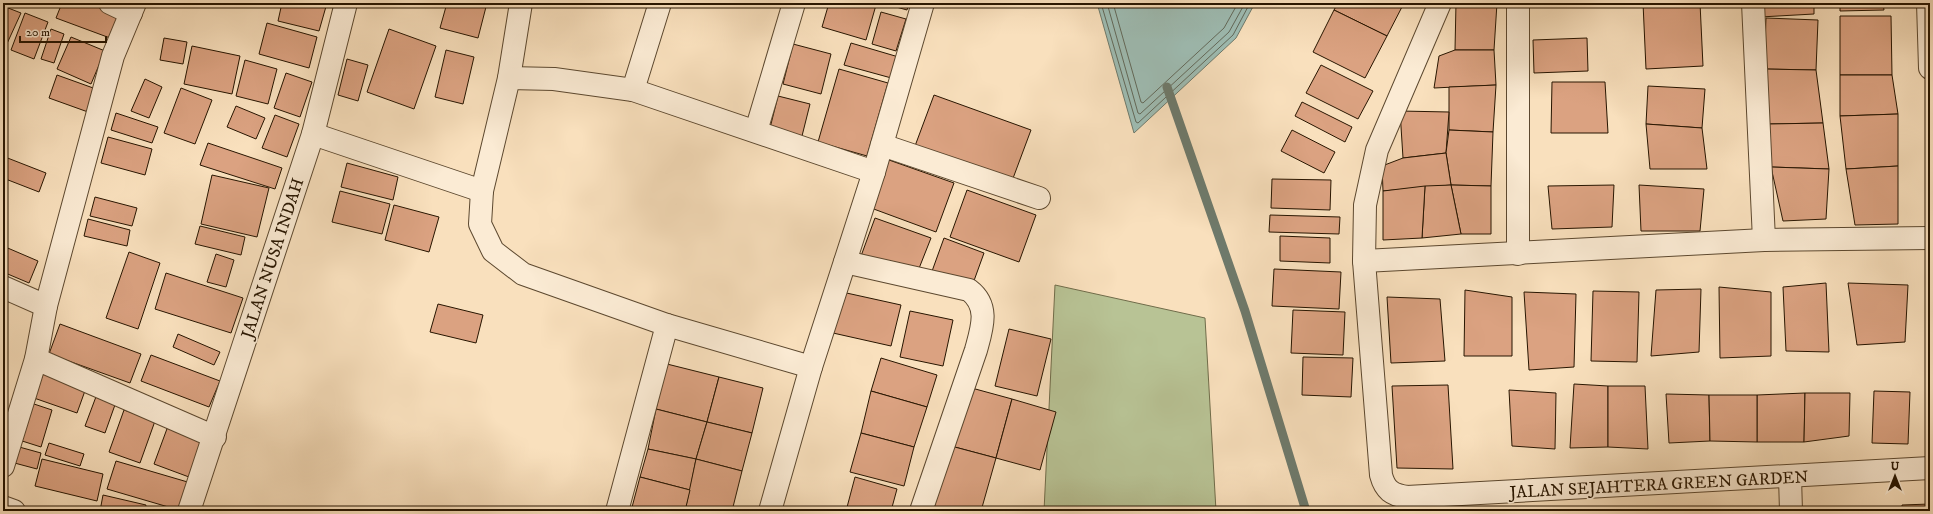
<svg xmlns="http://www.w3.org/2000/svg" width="1933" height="514" font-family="'IM FELL DW Pica',serif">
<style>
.green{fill:#b8c395;stroke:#706c4a}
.water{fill:#9ebdb4;stroke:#6e7a6c}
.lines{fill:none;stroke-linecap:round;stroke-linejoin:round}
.shore{stroke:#62695a;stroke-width:1}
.stream{stroke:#6e7a6c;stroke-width:9}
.building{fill:#dba281;stroke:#271500}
.street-casing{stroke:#5c482f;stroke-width:24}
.street{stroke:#fbebd4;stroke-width:22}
.labels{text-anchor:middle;stroke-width:3.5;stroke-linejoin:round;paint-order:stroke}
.street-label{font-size:17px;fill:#271500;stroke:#fbebd4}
</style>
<rect width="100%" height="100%" fill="#f9e0bd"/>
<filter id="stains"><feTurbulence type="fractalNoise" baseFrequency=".005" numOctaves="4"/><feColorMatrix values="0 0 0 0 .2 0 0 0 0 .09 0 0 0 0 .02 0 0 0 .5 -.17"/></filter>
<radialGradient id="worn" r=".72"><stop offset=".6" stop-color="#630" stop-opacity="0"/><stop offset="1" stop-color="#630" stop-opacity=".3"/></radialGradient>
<!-- green -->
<polygon class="green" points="1055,285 1205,318 1216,511 1044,511"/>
<!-- water -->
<polygon class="water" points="1097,3 1255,3 1236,38 1134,133"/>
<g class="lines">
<!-- shore -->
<g class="shore">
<polyline points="1101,3 1136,122 1138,123 1233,35 1250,3"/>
<polyline points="1107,3 1138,113 1140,114 1229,32 1245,3"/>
<polyline points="1113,3 1141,102 1143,103 1224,28 1238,3"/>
</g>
<!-- stream -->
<polyline class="stream" points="1167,87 1245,311 1306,511"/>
</g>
<!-- building -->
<g class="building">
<polygon points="62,3 90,3 119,13 110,38 56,18"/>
<polygon points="223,3 235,3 235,6"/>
<polygon points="282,3 327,3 319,31 278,21"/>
<polygon points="447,3 487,3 478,38 440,28"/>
<polygon points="829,3 868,3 876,5 866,40 822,27"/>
<polygon points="882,3 909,3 907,10"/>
<polygon points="1338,3 1404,3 1387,36 1334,10"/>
<polygon points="1456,3 1497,3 1494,50 1455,50"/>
<polygon points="1643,3 1700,3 1703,66 1646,69"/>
<polygon points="1759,3 1814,3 1814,14 1760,17"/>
<polygon points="1840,3 1883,3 1884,10 1840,11"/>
<polygon points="3,6 21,13 5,48 3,47"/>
<polygon points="1334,10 1387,36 1365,78 1313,52"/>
<polygon points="881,12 906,19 896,51 872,44"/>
<polygon points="25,13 48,22 34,59 11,50"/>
<polygon points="1840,16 1891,16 1892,75 1840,75"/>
<polygon points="1766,18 1818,20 1816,70 1764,69"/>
<polygon points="267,23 317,37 309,68 259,54"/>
<polygon points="51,29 64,34 54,63 41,59"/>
<polygon points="389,29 436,46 414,109 367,92"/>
<polygon points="71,37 105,51 91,84 57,69"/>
<polygon points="164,38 187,42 183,64 160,60"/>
<polygon points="1587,38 1588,71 1534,73 1533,40"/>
<polygon points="851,43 902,58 895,79 844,65"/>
<polygon points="793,44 831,54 821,94 783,84"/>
<polygon points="192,46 240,56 232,94 184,84"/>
<polygon points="446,50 474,57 463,104 435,97"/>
<polygon points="1455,50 1494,50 1496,85 1434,88 1439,56"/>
<polygon points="347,59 368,65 358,101 338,95"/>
<polygon points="245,60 277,69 268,104 236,96"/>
<polygon points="1321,65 1373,91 1358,119 1306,93"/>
<polygon points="839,69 888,83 867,156 818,142"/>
<polygon points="1764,69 1816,70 1823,123 1769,124"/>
<polygon points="286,73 312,82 300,117 274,108"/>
<polygon points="57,75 96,89 88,112 49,98"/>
<polygon points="1840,75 1892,75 1898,114 1840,116"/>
<polygon points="145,79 162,87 149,118 131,111"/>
<polygon points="1552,82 1605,82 1608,133 1551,133"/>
<polygon points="1496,85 1493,132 1449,130 1449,87"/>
<polygon points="1648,86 1705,89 1702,128 1646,124"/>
<polygon points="181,88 212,100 195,144 164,133"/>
<polygon points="934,95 1031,130 1012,181 915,146"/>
<polygon points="778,96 810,104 802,136 770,128"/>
<polygon points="1302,102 1352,127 1345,142 1295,116"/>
<polygon points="236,106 265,118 256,139 227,127"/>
<polygon points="1400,111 1449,112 1446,153 1403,158"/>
<polygon points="116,113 158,127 152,143 111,130"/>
<polygon points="1898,114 1898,166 1846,169 1840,116"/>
<polygon points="275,115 299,124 287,157 262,148"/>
<polygon points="1823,123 1829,169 1771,167 1769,124"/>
<polygon points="1646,124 1702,128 1707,169 1650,169"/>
<polygon points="1292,130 1335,152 1324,173 1281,151"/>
<polygon points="1449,130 1493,132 1491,186 1451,185 1446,153"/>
<polygon points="108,137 152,149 145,175 101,163"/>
<polygon points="208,143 282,168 275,189 200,165"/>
<polygon points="1446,153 1451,185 1383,191 1382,166 1403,158"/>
<polygon points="5,157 46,173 39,192 3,178 3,162"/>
<polygon points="889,160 954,183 936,232 871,208"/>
<polygon points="347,163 398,177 393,200 341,187"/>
<polygon points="1898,166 1898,224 1855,225 1846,169"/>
<polygon points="1771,167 1829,169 1826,219 1783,221"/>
<polygon points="212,175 269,188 257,237 201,224"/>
<polygon points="1272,179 1331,180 1330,210 1271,208"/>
<polygon points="1451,185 1491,186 1491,234 1461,234"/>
<polygon points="1451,185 1461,234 1422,238 1425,186"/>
<polygon points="1614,185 1612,227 1552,229 1548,186"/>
<polygon points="1639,185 1704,189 1700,231 1641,231"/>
<polygon points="1425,186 1422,238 1383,240 1383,191"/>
<polygon points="967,190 1036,215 1019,262 950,237"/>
<polygon points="340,191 390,204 382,234 332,222"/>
<polygon points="95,197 137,208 132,226 90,216"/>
<polygon points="394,205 439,217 429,252 385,240"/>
<polygon points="1270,215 1340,217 1339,234 1269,232"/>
<polygon points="875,218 931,238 916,276 861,256"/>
<polygon points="88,219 130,230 127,246 84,236"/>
<polygon points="200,226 245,237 241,255 195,244"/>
<polygon points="1280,236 1330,238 1330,263 1280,261"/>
<polygon points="944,238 984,253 971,289 931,274"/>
<polygon points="3,246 38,261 29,283 3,272"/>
<polygon points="129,252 160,263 138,329 106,318"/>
<polygon points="216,254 234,260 226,287 207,282"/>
<polygon points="1274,269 1341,272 1339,309 1272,306"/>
<polygon points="166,273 243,298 231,333 155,309"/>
<polygon points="1826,283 1829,352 1786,351 1783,287"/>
<polygon points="1848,283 1908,285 1905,342 1857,345"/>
<polygon points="1719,287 1771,292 1771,356 1720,358"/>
<polygon points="1701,289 1699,352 1651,356 1656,290"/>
<polygon points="1465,290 1512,297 1512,356 1464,356"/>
<polygon points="1593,291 1639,292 1637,362 1591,361"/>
<polygon points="842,292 901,305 891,346 833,333"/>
<polygon points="1524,292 1576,294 1574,367 1529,370"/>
<polygon points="1387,297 1440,299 1445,361 1391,363"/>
<polygon points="438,304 483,315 476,343 430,332"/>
<polygon points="1293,310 1345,312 1343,355 1291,353"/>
<polygon points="910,311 953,320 943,366 900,357"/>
<polygon points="60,324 141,354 130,383 49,354"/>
<polygon points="1009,329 1051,339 1037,396 995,386"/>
<polygon points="178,334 220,352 214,365 173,347"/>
<polygon points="151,355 220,381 209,407 141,381"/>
<polygon points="1303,357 1353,358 1351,397 1302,395"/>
<polygon points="881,358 937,375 927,407 871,391"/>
<polygon points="667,364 719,377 707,422 656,409"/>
<polygon points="44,372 86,388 77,413 34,398"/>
<polygon points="719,377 763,388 752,433 707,422"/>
<polygon points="1574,384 1608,386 1608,447 1570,448"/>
<polygon points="1448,385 1453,469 1397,468 1392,386"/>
<polygon points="1608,386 1645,386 1648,449 1608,447"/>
<polygon points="968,387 1012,399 996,458 951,446"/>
<polygon points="1509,390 1556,393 1555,449 1512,446"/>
<polygon points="871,391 927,407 914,447 861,433"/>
<polygon points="1874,391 1910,392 1908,444 1872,443"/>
<polygon points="1805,393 1804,442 1757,442 1757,395"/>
<polygon points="1805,393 1850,393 1849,436 1804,442"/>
<polygon points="97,394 116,402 105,433 85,426"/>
<polygon points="1666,394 1709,395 1710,441 1669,443"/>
<polygon points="1709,395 1757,395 1757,442 1710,441"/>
<polygon points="1012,399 1056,412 1040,470 996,458"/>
<polygon points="31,403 52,410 41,447 19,440"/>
<polygon points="656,409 707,422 696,459 648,449"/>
<polygon points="124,410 155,421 140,463 109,452"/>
<polygon points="707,422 752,433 742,471 696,459"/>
<polygon points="168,426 203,440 189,477 154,464"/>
<polygon points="861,433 914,447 904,486 850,472"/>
<polygon points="49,443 84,454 80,466 45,455"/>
<polygon points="12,445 41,453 37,469 7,461"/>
<polygon points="951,446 996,458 981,511 933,511"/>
<polygon points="648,449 696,459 690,490 640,477"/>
<polygon points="42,459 103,474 97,501 35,486"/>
<polygon points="696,459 742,471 732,511 685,511"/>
<polygon points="116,461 191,483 182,511 107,489"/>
<polygon points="640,477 690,490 685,511 631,511"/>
<polygon points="855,477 897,489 891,511 846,511"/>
<polygon points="103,495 146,505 145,511 100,511"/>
<polygon points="1930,504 1930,511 1902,511 1902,505"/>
<polygon points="1894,508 1895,511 1826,511"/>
</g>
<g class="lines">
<defs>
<g id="street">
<polyline points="110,3 131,13"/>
<path d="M1440,3L1377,150L1365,205L1364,261L1381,475C1385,490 1392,495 1407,497L1930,468"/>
<polyline points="1518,3 1518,254"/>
<polyline points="1753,3 1764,240"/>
<polyline points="1928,3 1930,68"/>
<polyline points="509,78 521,3"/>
<polyline points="633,90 660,3"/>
<polyline points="756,131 794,3"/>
<polyline points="313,134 482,191 509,78 554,79 633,90 874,172"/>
<polyline points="882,145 1039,198"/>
<polyline points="482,191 480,224 493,251 523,274 667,325 811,367"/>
<polyline points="1364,261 1764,240 1930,238"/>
<path d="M845,262L969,290C990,306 982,328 976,350L921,511"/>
<polyline points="3,287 46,306"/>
<polyline points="36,359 215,437"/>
<polyline points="3,466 36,359 46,306 113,56 135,3"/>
<polyline points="1790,477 1791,511"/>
<polyline points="3,507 14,511"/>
<polyline points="189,511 313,134 346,3"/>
<polyline points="617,511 667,325"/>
<polyline points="770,511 811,367 874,172 923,3"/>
</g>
</defs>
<!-- street casing -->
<use href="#street" class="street-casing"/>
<!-- street -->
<use href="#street" class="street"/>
</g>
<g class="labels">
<!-- street labels -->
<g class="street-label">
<text transform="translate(272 258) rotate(-72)" y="6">JALAN NUSA INDAH</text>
<text transform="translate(1659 484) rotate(-3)" y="6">JALAN SEJAHTERA GREEN GARDEN</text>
</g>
</g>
<!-- margin -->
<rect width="1933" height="514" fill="none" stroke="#f9e0bd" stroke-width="16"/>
<rect x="4" y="4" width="1925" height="506" fill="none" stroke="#271500" stroke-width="2"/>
<rect x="8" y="8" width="1917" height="498" fill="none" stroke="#271500"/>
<!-- north arrow -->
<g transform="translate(1895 476)" stroke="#fbebd4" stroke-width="3" paint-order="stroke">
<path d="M0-3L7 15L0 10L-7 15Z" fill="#271500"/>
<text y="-6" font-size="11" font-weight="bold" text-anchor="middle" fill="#271500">U</text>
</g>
<!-- scale -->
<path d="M20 36v6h86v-6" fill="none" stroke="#271500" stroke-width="2"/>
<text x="26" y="36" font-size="12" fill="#271500" stroke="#fbebd4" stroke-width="3" paint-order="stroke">20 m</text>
<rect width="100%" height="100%" filter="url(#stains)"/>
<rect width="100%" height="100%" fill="url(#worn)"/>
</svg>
